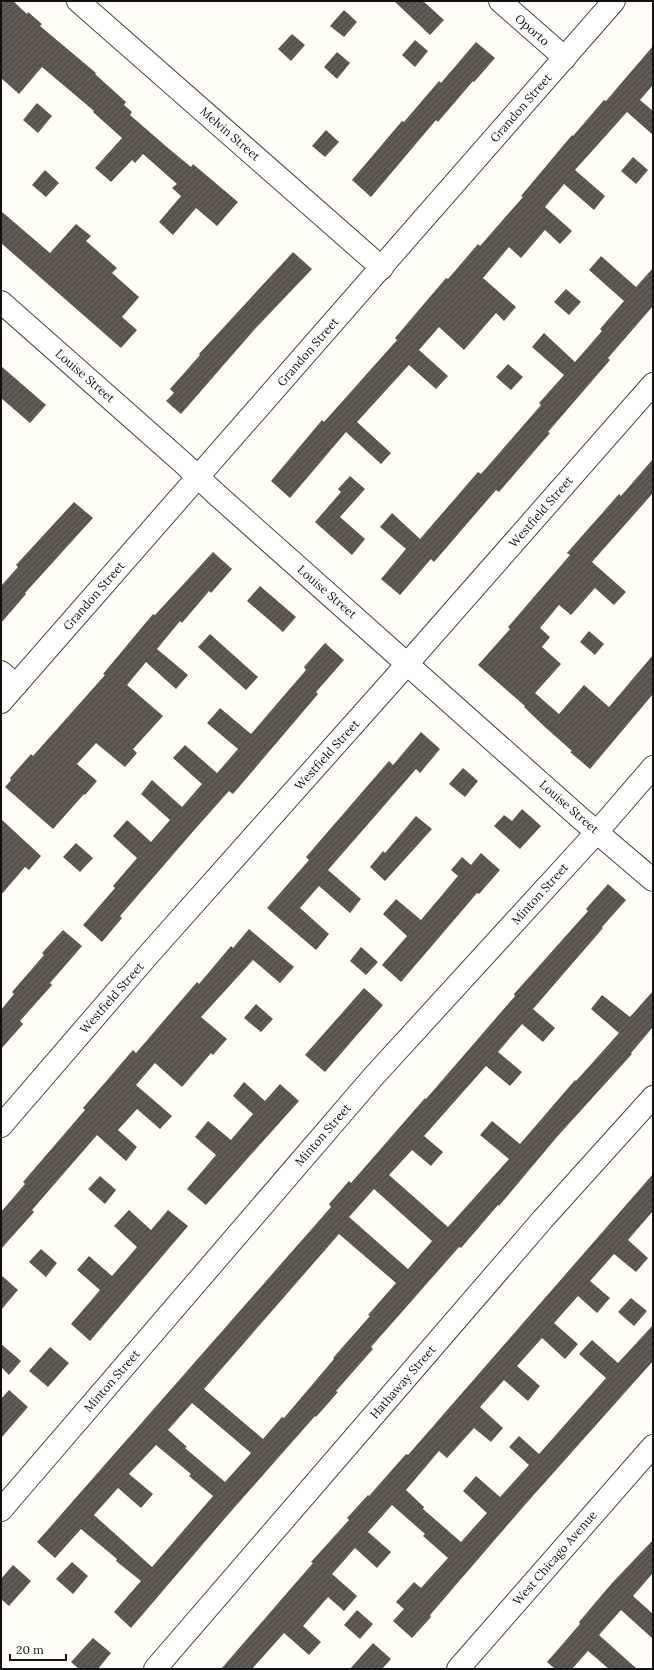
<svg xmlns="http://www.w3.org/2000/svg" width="654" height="1670" font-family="Lora,serif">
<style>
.building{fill:url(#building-hatch);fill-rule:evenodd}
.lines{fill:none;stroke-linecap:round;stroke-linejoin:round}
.street-casing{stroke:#444;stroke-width:24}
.street{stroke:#fff;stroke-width:22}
.labels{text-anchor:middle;stroke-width:4;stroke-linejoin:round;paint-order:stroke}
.street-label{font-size:12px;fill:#111;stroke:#fff}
</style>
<defs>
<pattern id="building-hatch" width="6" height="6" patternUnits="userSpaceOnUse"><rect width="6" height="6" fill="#5a524d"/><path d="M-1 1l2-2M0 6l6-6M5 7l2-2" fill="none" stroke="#6d6662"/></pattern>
</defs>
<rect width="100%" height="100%" fill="#fffdf5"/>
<!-- building -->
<g class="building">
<polygon points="1,1 13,1 27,14 28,12 42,24 40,26 96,73 95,74 126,102 124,105 132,112 130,115 168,148 191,167 193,164 238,202 217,226 196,208 173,235 159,222 181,196 172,188 177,184 143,154 135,163 132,160 111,182 95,168 122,138 93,112 94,111 42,67 19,94 1,78"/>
<polygon points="394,1 423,1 444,20 430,35"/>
<polygon points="344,10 357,22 344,37 330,26"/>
<polygon points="292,34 305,45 291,61 278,49"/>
<polygon points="415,40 428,51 415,67 402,55"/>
<polygon points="476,42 495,58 474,82 473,81 438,122 436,120 371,197 352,180 402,121 404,122 439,81 441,83"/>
<polygon points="653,46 653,85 640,100 653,111 653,135 627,112 575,170 605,196 594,210 564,184 545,207 572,231 560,244 545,230 521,258 509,247 483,278 516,307 504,321 496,313 464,350 439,327 419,350 448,376 436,389 409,365 357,422 391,453 381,464 346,432 290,498 271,481 322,420 324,422 397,340 395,338 446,278 448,279 478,244 480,246 523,197 521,196 572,135 573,136 604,100 606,101"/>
<polygon points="337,52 350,63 337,79 324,67"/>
<polygon points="37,103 52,116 38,133 23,120"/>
<polygon points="326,130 339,142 325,157 312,146"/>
<polygon points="633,157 648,170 636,184 621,171"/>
<polygon points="45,170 59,183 46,197 32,185"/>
<polygon points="1,211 50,253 76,224 91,236 86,241 117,268 112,273 139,297 122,317 137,330 121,348 1,243"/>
<polygon points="293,252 312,269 254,330 181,414 166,401 174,393 170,389 200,355 199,354"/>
<polygon points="601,256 636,287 653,268 653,306 608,358 610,360 548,432 550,433 499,492 496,490 434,562 431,559 400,595 381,579 406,549 380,527 392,513 420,539 478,472 481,474 541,405 539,403 564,375 532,347 544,333 575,362 602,331 600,329 624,301 589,270"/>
<polygon points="566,289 581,302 569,315 554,302"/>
<polygon points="508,364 523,377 511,390 496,377"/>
<polygon points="1,366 46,405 30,423 1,398"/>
<polygon points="653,459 653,493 592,562 626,592 614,605 595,588 571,615 559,605 540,628 550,637 542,647 561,664 535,693 559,714 584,685 609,707 653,655 653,694 590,769 570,752 572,751 546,728 524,707 525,706 478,665 510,629 508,627 570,555 567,553 619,494 621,496"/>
<polygon points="350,476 365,489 340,517 365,539 352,555 315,522 341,492 338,489"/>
<polygon points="74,502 93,518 25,593 26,594 1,623 1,586 18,567 16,565"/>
<polygon points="213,552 232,569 211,593 209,591 182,623 180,621 157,649 188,675 176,689 146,662 127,685 163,716 133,749 137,753 125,767 96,743 77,764 97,781 85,795 84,794 53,829 5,787 11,780 10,778 31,754 33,756 105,675 103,674 153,614 155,615"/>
<polygon points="260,586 296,617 283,632 247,601"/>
<polygon points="589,631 604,644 595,655 580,642"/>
<polygon points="210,634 258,677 246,690 198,647"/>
<polygon points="325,643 344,660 316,692 318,694 233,794 229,791 196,828 120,916 122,918 102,942 83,925 115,888 113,886 137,858 113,836 127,820 151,842 170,820 141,794 152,780 182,807 202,784 173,758 185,745 217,773 238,749 207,723 220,708 251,734 306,670 304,667"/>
<polygon points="421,732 440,749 420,773 416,769 328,870 361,899 350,913 319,886 300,908 329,934 316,950 267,908 309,860 306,857 389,761 393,765"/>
<polygon points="463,768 478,781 465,797 449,784"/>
<polygon points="522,809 541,826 520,849 494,826 504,815 512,821"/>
<polygon points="416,816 432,829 385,881 370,867 383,851 385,853"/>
<polygon points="1,819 41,856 29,870 25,867 1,895"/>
<polygon points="76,843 93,858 80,872 63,857"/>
<polygon points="481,853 500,870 479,894 477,893 401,982 382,965 407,936 383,914 396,899 421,920 458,876 451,870 462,857 471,865"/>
<path d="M608,884L626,900L602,927L603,928L533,1009L555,1028L543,1042L522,1024L498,1052L522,1072L510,1086L486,1066L424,1136L443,1152L431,1166L412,1150L389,1175L448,1227L509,1159L480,1135L492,1121L520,1144L575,1080L576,1081L619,1033L591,1009L602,995L630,1017L653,991V1027L631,1053L632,1054L556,1138L499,1206L498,1205L461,1248L459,1247L408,1305L371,1347L373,1349L336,1391L338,1392L316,1417L315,1416L226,1517L131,1628L114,1612L141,1581L116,1561L117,1559L81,1529L55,1558L37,1542L331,1207L329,1204L349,1181L351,1183L425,1098L426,1099L515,996L514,994L588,911L586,909ZM374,1189L432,1241L408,1269L349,1217ZM339,1234L396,1283L368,1315L370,1316L333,1358L334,1359L284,1418L282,1417L263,1439L204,1389ZM192,1403L251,1453L225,1482L185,1448L187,1447L168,1430ZM156,1445L191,1474L189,1476L213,1496L152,1567L94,1515L118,1488L141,1508L153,1494L129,1474Z"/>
<polygon points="249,929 294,967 280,983 253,960 201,1017 227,1039 213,1055 211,1053 182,1087 155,1063 136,1085 172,1116 160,1129 137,1109 118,1130 137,1147 126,1161 97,1135 32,1210 34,1212 1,1249 1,1212 25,1184 23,1182 85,1110 83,1108 133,1050 136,1053 197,982 199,984 231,946 233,948"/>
<polygon points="63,930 82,946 50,983 52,985 20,1021 23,1024 1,1049 1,1010 14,994 12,992 44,955 42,953"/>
<polygon points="361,947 378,962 366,975 350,961"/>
<polygon points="364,988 383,1005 325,1072 305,1055"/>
<polygon points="256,1004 273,1019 261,1032 244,1018"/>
<polygon points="244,1082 265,1101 280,1084 299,1101 206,1205 187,1189 216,1155 195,1137 208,1121 231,1140 253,1114 233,1096"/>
<polygon points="653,1174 653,1211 628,1240 648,1258 636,1272 614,1254 590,1281 610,1298 597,1313 578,1296 554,1323 578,1344 565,1359 542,1338 517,1366 540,1386 528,1401 504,1380 480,1407 503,1428 491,1442 474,1428 447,1458 439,1451 406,1490 424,1507 423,1509 461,1542 487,1513 463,1491 476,1476 500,1497 529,1465 509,1447 519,1436 539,1454 606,1378 579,1354 592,1340 618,1363 653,1325 653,1361 523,1507 430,1615 431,1617 412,1638 393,1621 404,1609 396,1602 414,1582 421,1588 448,1558 423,1536 425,1534 392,1505 368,1532 391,1552 377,1568 355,1548 332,1574 357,1596 344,1611 328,1597 303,1626 321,1642 309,1655 284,1633 252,1669 221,1669 313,1563 311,1562 349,1520 347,1518 368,1495 369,1496 406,1454 408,1455"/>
<polygon points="100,1176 116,1190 105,1204 88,1189"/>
<polygon points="129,1210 151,1230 168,1210 188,1226 90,1341 71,1324 100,1290 77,1270 89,1256 112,1276 137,1247 114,1226"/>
<polygon points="41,1249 57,1263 46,1277 29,1262"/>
<polygon points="1,1275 18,1290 1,1310"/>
<polygon points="631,1298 647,1311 634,1326 618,1312"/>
<polygon points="1,1344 21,1361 9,1375 1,1367"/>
<polygon points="50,1347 69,1363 48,1387 29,1371"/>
<polygon points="9,1390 28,1407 1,1438 1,1399"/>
<polygon points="653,1540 653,1573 633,1596 653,1614 653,1639 621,1610 599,1635 637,1669 609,1669 588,1651 572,1669 555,1669 547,1662 580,1624 579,1622 612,1583"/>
<polygon points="72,1562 88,1576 73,1594 56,1579"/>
<polygon points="13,1565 31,1581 9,1606 1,1599 1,1579"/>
<polygon points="357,1610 373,1624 360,1639 344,1625"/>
<polygon points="93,1638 111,1653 98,1669 79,1669 71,1662"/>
<polygon points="373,1643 391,1659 382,1669 350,1669"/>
</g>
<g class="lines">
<defs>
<g id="street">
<polyline points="78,1 382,268"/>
<polyline points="500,1 565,58"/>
<polyline points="1,302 182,462 216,494 579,817 653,880"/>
<polyline points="1,672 16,685"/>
<polyline points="1,702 614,1"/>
<polyline points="1,1126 150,953 393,680 653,384"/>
<polyline points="1,1510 373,1077 597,832 653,767"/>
<polyline points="155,1669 543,1219 653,1097"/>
<polyline points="458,1669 653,1446"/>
</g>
</defs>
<!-- street casing -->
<use href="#street" class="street-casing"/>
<!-- street -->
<use href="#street" class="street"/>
</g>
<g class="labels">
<!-- street labels -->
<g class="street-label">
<text transform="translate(532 30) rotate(41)" y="4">Oporto</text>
<text transform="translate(521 108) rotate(-49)" y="4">Grandon Street</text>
<text transform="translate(230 134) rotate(41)" y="4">Melvin Street</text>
<text transform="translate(308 352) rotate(-49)" y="4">Grandon Street</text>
<text transform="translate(85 376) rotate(41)" y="4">Louise Street</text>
<text transform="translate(541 512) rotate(-49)" y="4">Westfield Street</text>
<text transform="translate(327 592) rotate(41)" y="4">Louise Street</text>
<text transform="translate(94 596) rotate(-49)" y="4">Grandon Street</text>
<text transform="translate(327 755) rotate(-48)" y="4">Westfield Street</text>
<text transform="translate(569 807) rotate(41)" y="4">Louise Street</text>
<text transform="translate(540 894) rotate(-48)" y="4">Minton Street</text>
<text transform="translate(112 998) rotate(-49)" y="4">Westfield Street</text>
<text transform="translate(323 1135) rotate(-49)" y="4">Minton Street</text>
<text transform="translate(112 1381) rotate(-49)" y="4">Minton Street</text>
<text transform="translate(403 1382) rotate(-49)" y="4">Hathaway Street</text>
<text transform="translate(555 1558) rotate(-49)" y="4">West Chicago Avenue</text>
</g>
</g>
<!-- border -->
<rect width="654" height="1670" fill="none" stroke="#111111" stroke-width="4"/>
<!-- scale -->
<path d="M10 1654v6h56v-6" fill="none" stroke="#111111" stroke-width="2"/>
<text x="16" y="1654" font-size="12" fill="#111111" stroke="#ffffff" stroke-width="3" paint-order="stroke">20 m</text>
</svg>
